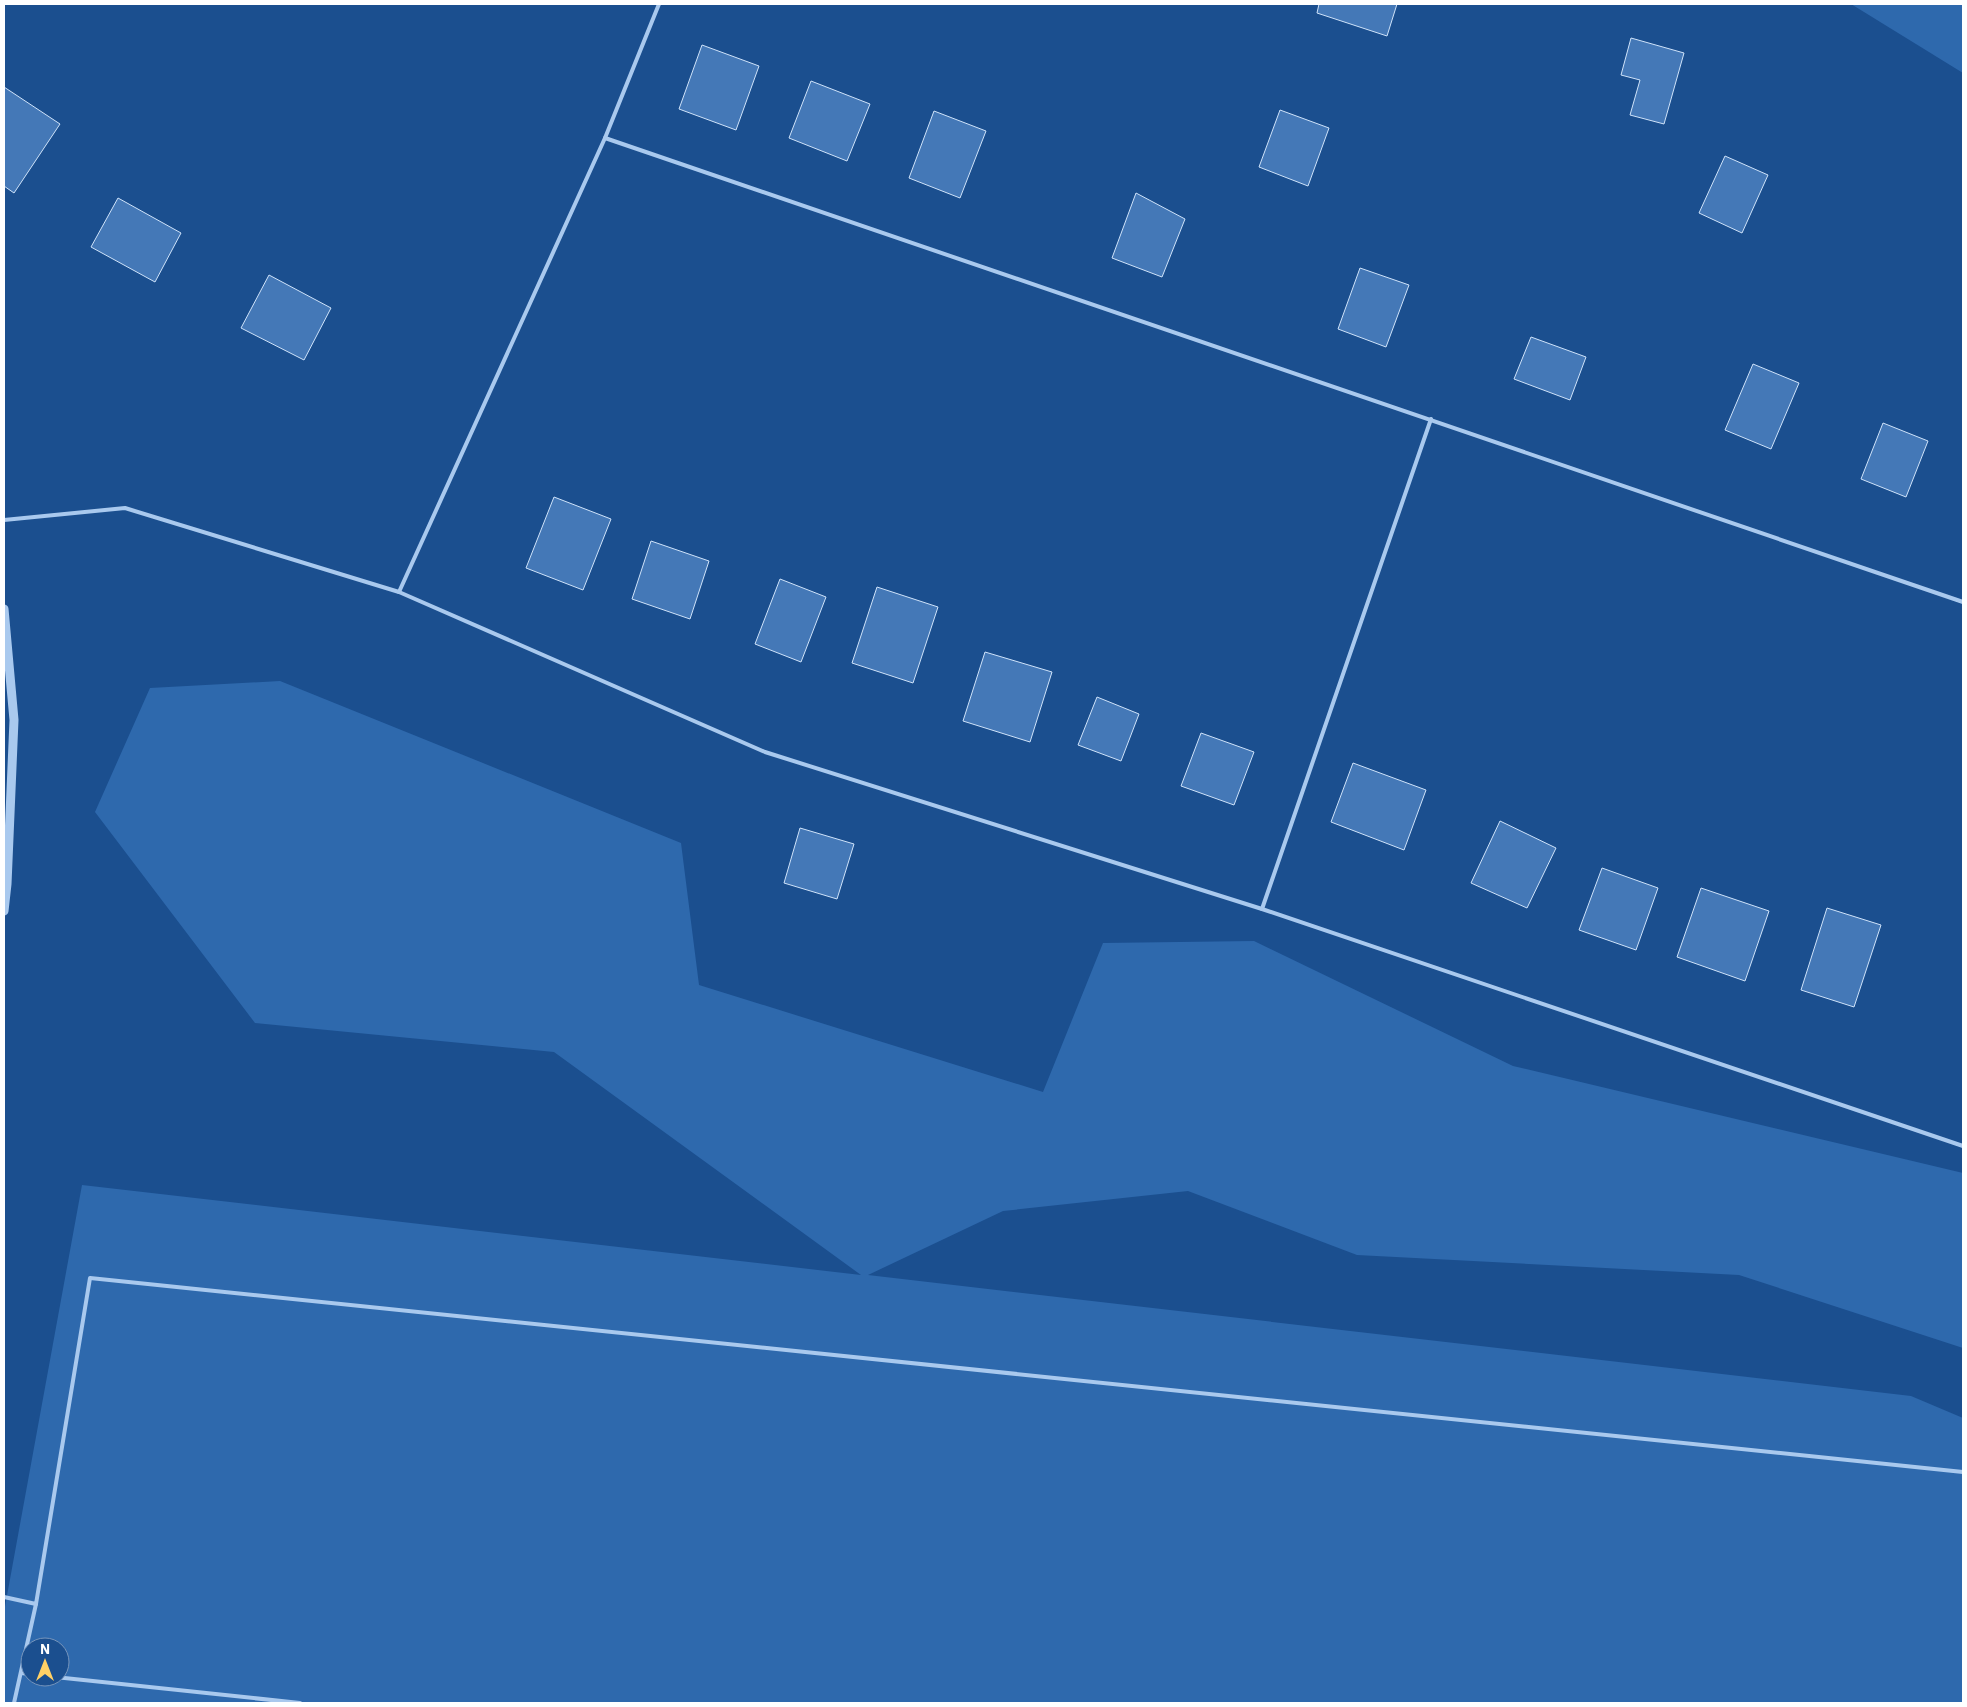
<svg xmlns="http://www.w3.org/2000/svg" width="1967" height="1707" font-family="'IBM Plex Sans',sans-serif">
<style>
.green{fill:#2e69ad;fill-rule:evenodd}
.building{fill:#4478b7;stroke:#cfe3fa}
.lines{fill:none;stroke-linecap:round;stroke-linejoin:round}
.service{stroke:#a9c9ee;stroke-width:4}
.tertiary{stroke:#a9c9ee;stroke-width:9}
</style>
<rect width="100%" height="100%" fill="#1b4f8f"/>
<!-- green -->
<g class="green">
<polygon points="1851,4 1963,4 1963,73"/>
<path d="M280,681L681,843L699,985L1043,1092L1103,943L1254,941L1513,1066L1963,1173V1348L1739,1275L1357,1255L1188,1191L1003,1211L868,1275L1911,1396L1963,1418V1703H4V1612L82,1185L861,1275L554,1052L255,1023L95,812L150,688ZM30,1647H60V1677H30Z"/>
</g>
<!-- building -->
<g class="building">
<polygon points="1319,4 1397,4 1387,36 1317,13"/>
<polygon points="1631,38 1684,53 1664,124 1630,115 1640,80 1621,75"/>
<polygon points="702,45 759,66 736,130 679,109"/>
<polygon points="811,81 870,104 847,161 789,138"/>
<polygon points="4,87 60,124 14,193 4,186"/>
<polygon points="1280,110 1329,128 1308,186 1259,167"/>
<polygon points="934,111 986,131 960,198 909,178"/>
<polygon points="1725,156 1768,175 1742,233 1699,213"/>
<polygon points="1136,193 1185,219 1162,277 1112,258"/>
<polygon points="118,198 181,233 155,282 91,247"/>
<polygon points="1360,268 1409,285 1386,347 1338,329"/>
<polygon points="269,275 331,308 304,360 241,328"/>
<polygon points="1531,337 1586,357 1570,400 1514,379"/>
<polygon points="1753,364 1799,383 1771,449 1725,430"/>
<polygon points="1883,423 1928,441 1906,497 1861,479"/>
<polygon points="554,497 611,519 583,590 526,568"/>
<polygon points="651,541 709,561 690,619 632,599"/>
<polygon points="780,579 826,597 801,662 755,644"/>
<polygon points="877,587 938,607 913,683 852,663"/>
<polygon points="985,652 1052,672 1030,742 963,721"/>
<polygon points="1097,697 1139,714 1121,761 1078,745"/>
<polygon points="1201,733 1254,752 1234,805 1181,786"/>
<polygon points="1353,763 1426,790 1404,850 1331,822"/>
<polygon points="1500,821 1556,848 1527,908 1471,883"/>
<polygon points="800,828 854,844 837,899 784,883"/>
<polygon points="1602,868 1658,888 1636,950 1579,930"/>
<polygon points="1701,888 1769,911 1745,981 1677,957"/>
<polygon points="1827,908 1881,925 1854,1007 1801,990"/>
</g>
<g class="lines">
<!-- service -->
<g class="service">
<polyline points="605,138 1963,602"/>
<polyline points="4,520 125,508 399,592 765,752 1262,909 1963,1146"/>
<polyline points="399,592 605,138 659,4"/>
<polyline points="1262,909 1431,419"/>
<polyline points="4,1597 36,1604 90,1278 1963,1472"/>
<polyline points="21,1673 30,1674"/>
<polyline points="55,1677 300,1703"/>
<polyline points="14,1703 36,1604"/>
</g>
<!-- tertiary -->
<polyline class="tertiary" points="4,609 14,720 7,884 4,911"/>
</g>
<!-- border -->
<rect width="1967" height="1707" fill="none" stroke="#ffffff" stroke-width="10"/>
<!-- north arrow -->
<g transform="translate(45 1662)"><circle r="24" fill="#1b4f8f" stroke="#7695bc"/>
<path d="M0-4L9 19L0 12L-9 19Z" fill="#ffd166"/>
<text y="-8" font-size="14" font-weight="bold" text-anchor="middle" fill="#ffffff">N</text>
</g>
</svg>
